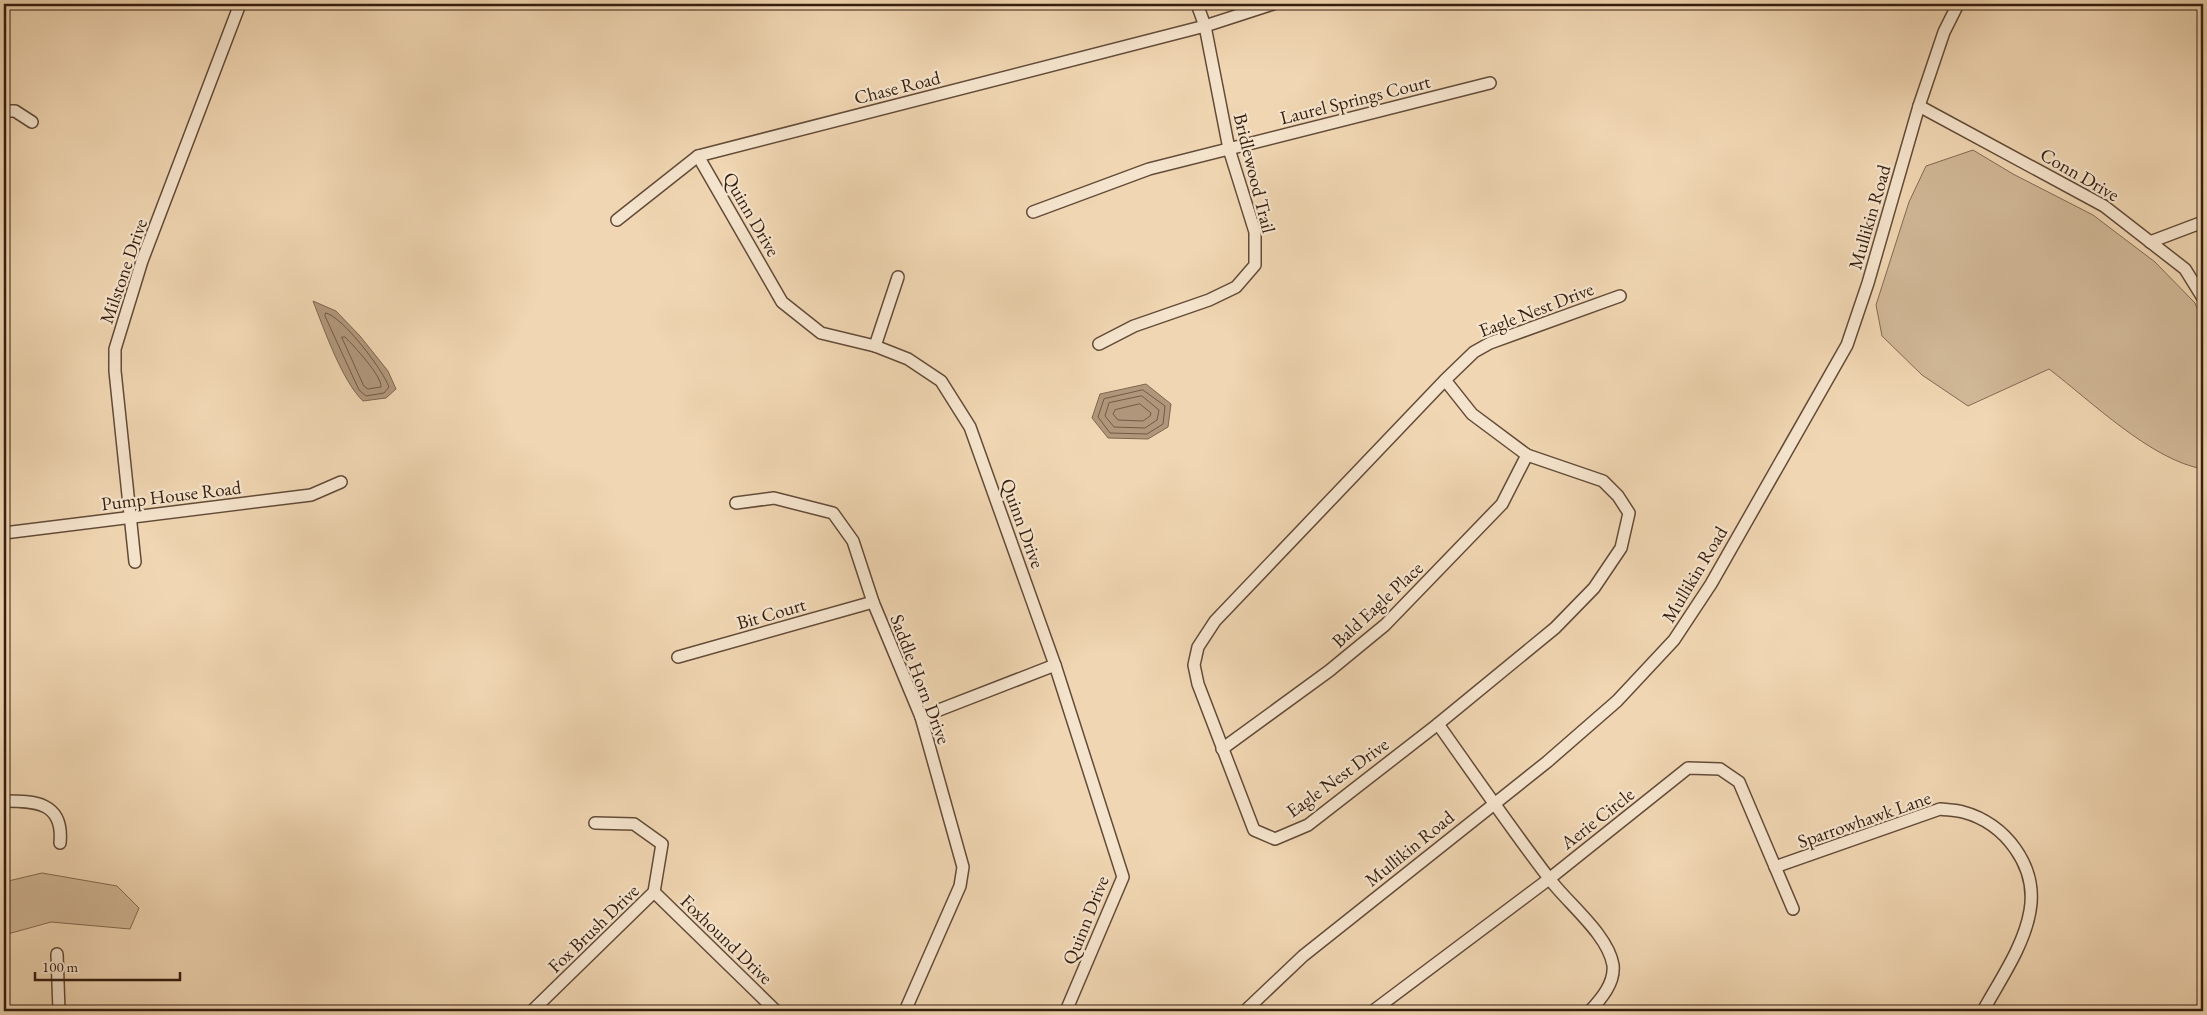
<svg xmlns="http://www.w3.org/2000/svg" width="2207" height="1015" font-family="'EB Garamond',serif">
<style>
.green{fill:#d0b796;stroke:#826a52}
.water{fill:#b0977b;stroke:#7e6650}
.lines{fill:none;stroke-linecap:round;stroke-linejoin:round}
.shore{stroke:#725a45;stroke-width:1}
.minor-casing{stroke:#634b38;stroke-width:14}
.minor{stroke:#f5e4cd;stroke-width:11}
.labels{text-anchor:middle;stroke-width:4.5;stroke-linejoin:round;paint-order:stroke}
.street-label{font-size:19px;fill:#341d0f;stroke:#f5e4cd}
</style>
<rect width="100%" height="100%" fill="#f0d6b2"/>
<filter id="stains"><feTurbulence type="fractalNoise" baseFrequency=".004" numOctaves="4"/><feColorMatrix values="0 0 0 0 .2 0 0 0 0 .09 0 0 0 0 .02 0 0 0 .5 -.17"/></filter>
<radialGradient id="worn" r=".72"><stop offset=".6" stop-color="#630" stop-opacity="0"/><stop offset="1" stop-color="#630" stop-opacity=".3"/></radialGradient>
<!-- green -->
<g class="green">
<path d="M1973,150L2013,174L2093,215L2155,262L2195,303L2203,323V469C2151,460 2091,401 2049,369L1968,406L1922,375L1882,336L1876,305L1909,202L1926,166Z"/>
<polygon points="42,873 117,886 139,908 130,929 51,922 4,935 4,882"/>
</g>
<!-- water -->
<g class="water">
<path d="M313,301L336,311L360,336L388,371L396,389L386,398L363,401C342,381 324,329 313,301Z"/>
<polygon points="1146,384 1171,404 1168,427 1148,439 1108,438 1092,418 1100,394"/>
</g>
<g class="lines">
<!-- shore -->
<g class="shore">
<path d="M326,313C343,317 383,370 389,387L384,393L366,396L359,390L325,316Z"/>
<path d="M342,337H345C354,346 382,376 381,387L368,389L364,386Z"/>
<polygon points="1143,390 1165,406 1163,424 1147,434 1110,433 1098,417 1104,399"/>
<polygon points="1142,396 1159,410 1157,420 1145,428 1114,427 1105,416 1109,403"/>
<polygon points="1140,404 1151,413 1150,416 1143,421 1118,420 1113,414 1115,410"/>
</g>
<defs>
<g id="minor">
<polyline points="1919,106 2104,206 2185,269 2203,298"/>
<polyline points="4,111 15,111 32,122"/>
<polyline points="698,156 782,302 821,333 875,346 908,359 941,381 970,427 1055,665 1123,877 1066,1011"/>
<polyline points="1033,212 1149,169 1490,83"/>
<polyline points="617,220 698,156 1205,26 1273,4"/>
<polyline points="2150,242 2203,222"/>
<polyline points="1099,344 1134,326 1209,300 1236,287 1255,265 1255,232 1229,149 1205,26 1197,4"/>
<polyline points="875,346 898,277"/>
<polyline points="1445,380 1472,414 1527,455 1603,481 1618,496 1629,513 1621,548 1594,588 1555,628 1438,724 1308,825 1275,839 1254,830 1198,684 1194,665 1198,647 1215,621 1445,380 1474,352 1490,343 1620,296"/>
<polyline points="736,503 774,498 833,513 853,541 873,602 921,717 963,867 960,886 905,1011"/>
<polyline points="4,533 311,495 341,482"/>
<polyline points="135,562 115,371 115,349 142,261 240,4"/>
<polyline points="678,657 873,602"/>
<polyline points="921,717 1055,665"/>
<path d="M1438,724C1474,775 1510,827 1548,877C1566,902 1608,934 1613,965C1615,983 1601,999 1590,1011"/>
<polyline points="1222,749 1329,671 1385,625 1502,504 1527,455"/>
<path d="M4,801C35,801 64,802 60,843"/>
<path d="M1775,867L1940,809C1947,810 1956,810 1963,812C2005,823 2038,866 2030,911C2024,946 2000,980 1983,1011"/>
<polyline points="654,892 776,1011"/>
<polyline points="57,954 59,1011"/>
<polyline points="532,1011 654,892 662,844 634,824 595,823"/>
<polyline points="1245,1011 1303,956 1547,762 1617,701 1674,640 1711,584 1847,345 1868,283 1919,106 1944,32 1958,4"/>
<polyline points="1373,1011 1549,879 1688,768 1720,769 1739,782 1793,909"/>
</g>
</defs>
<!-- minor casing -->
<use href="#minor" class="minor-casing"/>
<!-- minor -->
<use href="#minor" class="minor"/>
</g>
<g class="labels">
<!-- street labels -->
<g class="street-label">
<text transform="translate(897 87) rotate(-14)" y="7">Chase Road</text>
<text transform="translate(1355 99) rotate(-14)" y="7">Laurel Springs Court</text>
<text transform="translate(1255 173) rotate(76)" y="7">Bridlewood Trail</text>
<text transform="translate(2080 174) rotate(30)" y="7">Conn Drive</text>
<text transform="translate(752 214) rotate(60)" y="7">Quinn Drive</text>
<text transform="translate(1869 217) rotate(-74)" y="7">Mullikin Road</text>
<text transform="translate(123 271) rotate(-71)" y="7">Milstone Drive</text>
<text transform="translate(1536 309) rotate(-21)" y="7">Eagle Nest Drive</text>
<text transform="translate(171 495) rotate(-7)" y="7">Pump House Road</text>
<text transform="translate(1023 523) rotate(70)" y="7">Quinn Drive</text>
<text transform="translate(1694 574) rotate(-59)" y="7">Mullikin Road</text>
<text transform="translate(1377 604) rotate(-43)" y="7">Bald Eagle Place</text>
<text transform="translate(771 613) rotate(-16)" y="7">Bit Court</text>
<text transform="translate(921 679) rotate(69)" y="7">Saddle Horn Drive</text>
<text transform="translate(1337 777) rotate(-36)" y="7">Eagle Nest Drive</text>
<text transform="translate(1597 818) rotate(-38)" y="7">Aerie Circle</text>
<text transform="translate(1864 819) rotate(-19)" y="7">Sparrowhawk Lane</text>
<text transform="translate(1409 848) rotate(-39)" y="7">Mullikin Road</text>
<text transform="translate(1085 920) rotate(-68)" y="7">Quinn Drive</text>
<text transform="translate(593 928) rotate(-44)" y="7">Fox Brush Drive</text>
<text transform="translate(727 939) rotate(44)" y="7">Foxhound Drive</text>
</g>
</g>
<!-- margin -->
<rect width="2207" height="1015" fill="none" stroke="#f0d6b2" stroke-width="20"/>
<rect x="5" y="5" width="2197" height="1005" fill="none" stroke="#341d0f" stroke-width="2.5"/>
<rect x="10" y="10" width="2187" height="995" fill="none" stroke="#341d0f"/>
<!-- scale -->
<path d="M35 972v8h145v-8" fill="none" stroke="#341d0f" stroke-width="2.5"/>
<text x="42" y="972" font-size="15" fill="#341d0f" stroke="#f5e4cd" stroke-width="4" paint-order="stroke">100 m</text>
<rect width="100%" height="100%" filter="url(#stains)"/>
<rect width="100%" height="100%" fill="url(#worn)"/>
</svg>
